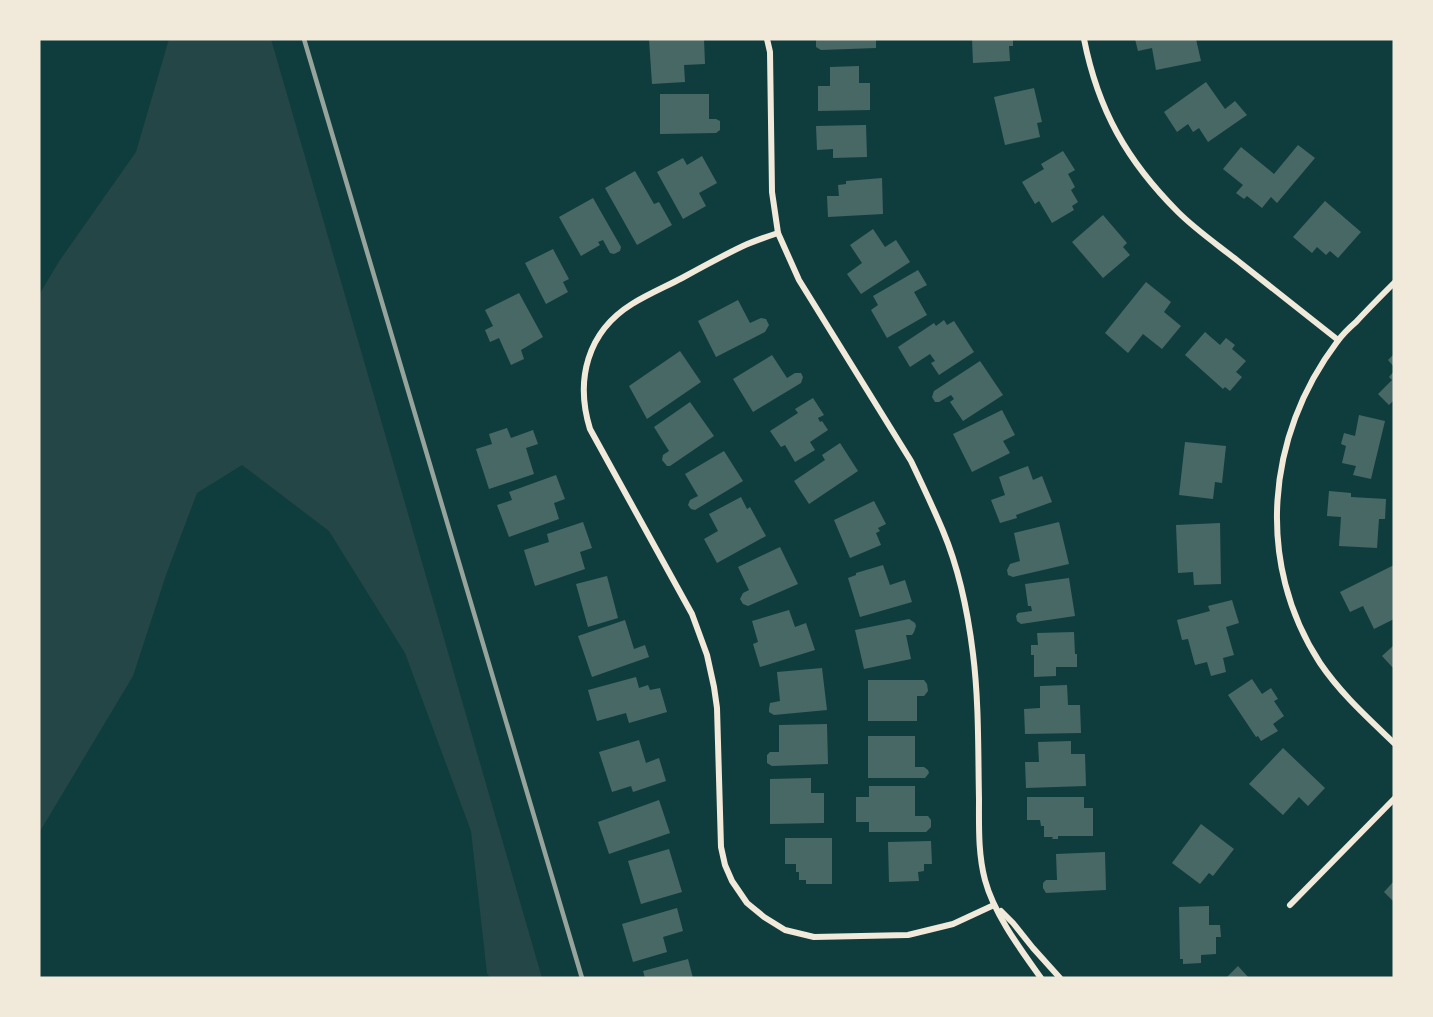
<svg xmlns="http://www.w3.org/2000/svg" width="1433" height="1017" font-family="Manrope,sans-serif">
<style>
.green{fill:#244646}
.building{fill:#486865}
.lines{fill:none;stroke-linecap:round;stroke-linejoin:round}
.minor{stroke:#f1e9da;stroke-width:6}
.rail{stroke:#97a49c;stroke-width:4.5}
</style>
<rect width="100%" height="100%" fill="#0f3d3e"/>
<!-- green -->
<polygon class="green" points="169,39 271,39 542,978 490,978 487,973 471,831 405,653 329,531 242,465 197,493 166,575 133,676 39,833 39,295 60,260 136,152"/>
<!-- building -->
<g class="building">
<polygon points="649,39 704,39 705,64 684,65 685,82 652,84"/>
<polygon points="817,39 876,39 876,48 821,50 816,47 816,40"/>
<polygon points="972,39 1013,39 1013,46 1009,46 1010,61 973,63"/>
<polygon points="1135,39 1196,39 1201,61 1156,70 1152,48 1138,51"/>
<polygon points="859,66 859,83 870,83 870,110 818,111 818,86 830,86 830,67"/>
<polygon points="1206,82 1225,109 1235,101 1247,115 1208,142 1199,128 1193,132 1188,124 1177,132 1164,112"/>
<polygon points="1034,88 1042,122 1037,123 1040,137 1005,145 994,97"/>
<polygon points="660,94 709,94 709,119 716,119 720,121 720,130 716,133 660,134"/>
<polygon points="866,125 867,157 833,158 833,149 817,150 816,126"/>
<polygon points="1298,145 1315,158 1277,203 1271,197 1262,208 1247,196 1244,199 1236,193 1243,185 1223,169 1241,147 1274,174"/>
<polygon points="1063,151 1075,170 1068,174 1075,187 1071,190 1078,202 1072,206 1074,210 1052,223 1039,201 1035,204 1022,182 1044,169 1041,164"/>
<polygon points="702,156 717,183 699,193 706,206 683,219 657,172 683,158 687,165"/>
<polygon points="635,171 654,204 659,202 672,225 637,245 605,188"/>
<polygon points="882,178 883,214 828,217 827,196 839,196 838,185 846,184 846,181"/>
<polygon points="593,198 621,247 620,251 614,254 610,253 603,240 598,242 600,245 581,256 559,217"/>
<polygon points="1325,201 1361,232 1338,258 1330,251 1326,255 1317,247 1312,253 1293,237"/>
<polygon points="1103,215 1127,243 1123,247 1130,255 1103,278 1072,242"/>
<polygon points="873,229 885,247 896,240 910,262 861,294 847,274 862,263 850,245"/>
<polygon points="553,249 569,279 563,282 568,292 546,304 525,263"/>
<polygon points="918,270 927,285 914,292 927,315 887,338 871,310 878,305 873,296"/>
<polygon points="1146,282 1171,302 1164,312 1181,326 1162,349 1143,334 1128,353 1105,333"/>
<polygon points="519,293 543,337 521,350 524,359 511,365 499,338 490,342 485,330 493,326 485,310"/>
<polygon points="738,300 750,323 761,318 766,319 769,325 765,332 716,357 698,321"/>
<polygon points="944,320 947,325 954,321 974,352 939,375 931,363 935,361 930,354 910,367 898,347 934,323 936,326"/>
<polygon points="1205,332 1220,345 1226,338 1235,345 1232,349 1246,361 1236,372 1242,377 1230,391 1225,387 1223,389 1185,355"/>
<polygon points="680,351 701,382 647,419 629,386"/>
<polygon points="1394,354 1394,367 1388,360"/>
<polygon points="772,355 787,378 795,373 801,373 803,377 801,383 753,412 733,379"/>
<polygon points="980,361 1003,395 963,421 950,402 954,399 951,395 939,402 935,402 932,397 934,391"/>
<polygon points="1394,371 1394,400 1389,405 1378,394 1392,380 1389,377"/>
<polygon points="813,398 824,415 818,418 820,422 822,421 828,430 810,442 815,450 795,462 785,445 781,447 770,431 798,413 795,409"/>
<polygon points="690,402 714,436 670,466 667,466 662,460 663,455 669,451 654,427"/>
<polygon points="1002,410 1015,435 1003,441 1010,453 972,472 953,434"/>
<polygon points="1359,415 1385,421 1371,479 1353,475 1356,466 1342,463 1346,446 1341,444 1344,433 1355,436"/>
<polygon points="507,428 511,438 533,430 538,444 526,448 534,474 489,489 476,449 492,444 489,434"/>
<polygon points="1185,442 1226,446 1222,483 1215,482 1213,499 1179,495"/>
<polygon points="840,443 858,471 809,504 794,481 825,460 822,455"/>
<polygon points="724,451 743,481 695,510 691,509 688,505 690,500 698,496 685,474"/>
<polygon points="1028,466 1033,480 1042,476 1052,502 1016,515 1017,518 1000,523 991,500 1005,495 999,477"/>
<polygon points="556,475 565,499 554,503 559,519 509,537 497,505 512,500 509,492"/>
<polygon points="1329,491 1351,493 1351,497 1386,499 1385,519 1379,519 1377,548 1339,546 1341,517 1327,516"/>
<polygon points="741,497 747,509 750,507 766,536 717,563 704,539 718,531 709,514"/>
<polygon points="874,501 886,524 878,528 880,531 876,533 881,545 850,558 834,520"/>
<polygon points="583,522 592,548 580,552 585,569 535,586 524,550 549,542 547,534"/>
<polygon points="1059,522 1069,564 1013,577 1008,575 1007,570 1010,564 1020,561 1014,533"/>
<polygon points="1220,523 1221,584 1194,585 1193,572 1178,573 1176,525"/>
<polygon points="780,547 798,584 748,606 743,604 740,599 743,593 749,590 738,567"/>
<polygon points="883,565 890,585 905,580 912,602 860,617 848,578 856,575 856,573"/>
<polygon points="1394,565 1394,619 1374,629 1363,606 1350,612 1340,592"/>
<polygon points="607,576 618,618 588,627 576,584"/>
<polygon points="1069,578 1075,616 1021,624 1017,621 1016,616 1018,613 1032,611 1031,606 1028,606 1025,584"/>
<polygon points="1232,600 1239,623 1226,627 1234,655 1223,658 1226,672 1211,676 1207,662 1195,665 1188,639 1182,640 1177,620 1210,611 1208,606"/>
<polygon points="789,610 795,627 806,623 815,650 760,667 753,644 758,642 752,621"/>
<polygon points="909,619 915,623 916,626 914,632 912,635 906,635 911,659 864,669 855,630"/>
<polygon points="625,620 634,649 645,645 649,657 592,677 578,636"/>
<polygon points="1074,632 1075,654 1077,654 1077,667 1056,667 1056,676 1034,677 1034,655 1031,655 1031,645 1038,645 1037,633"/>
<polygon points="1394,645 1394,669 1382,656"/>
<polygon points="822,668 827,710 774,715 769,712 769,709 770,703 780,701 777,672"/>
<polygon points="636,677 639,688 648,685 650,690 660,688 667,712 629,723 626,713 597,721 588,690"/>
<polygon points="1252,679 1262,694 1271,688 1278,699 1274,701 1284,716 1273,724 1278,731 1261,741 1258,736 1256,737 1228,695"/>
<polygon points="868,680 924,680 927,684 928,691 924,696 917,696 917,721 868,721"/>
<polygon points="1067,685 1068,705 1080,705 1081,733 1025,734 1024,709 1040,708 1040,686"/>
<polygon points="827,724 828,764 772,766 767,763 767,755 770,752 779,752 779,725"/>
<polygon points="868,736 915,736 915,767 924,767 928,770 929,773 925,778 868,778"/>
<polygon points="639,740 646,763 659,758 666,781 633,792 631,786 612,792 599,752"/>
<polygon points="1071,741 1071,754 1085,754 1086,786 1026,788 1025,762 1039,762 1038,742"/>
<polygon points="1283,748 1325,788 1308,806 1299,797 1283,815 1249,784"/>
<polygon points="811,778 811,793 824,793 824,823 770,824 770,779"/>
<polygon points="869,786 915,786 915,816 928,816 931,820 931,827 926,832 869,832 869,822 856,822 856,797 869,797"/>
<polygon points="1027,797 1084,797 1084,808 1093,808 1093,836 1058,836 1058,839 1052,839 1053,837 1044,837 1044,826 1041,826 1040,820 1027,820"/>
<polygon points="659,800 670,833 609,854 598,822"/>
<polygon points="1201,824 1234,849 1213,876 1209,873 1200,884 1172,863"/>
<polygon points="785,838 832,838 832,884 806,884 806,880 799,880 799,872 796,872 796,864 785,864"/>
<polygon points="931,841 932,864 924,864 924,871 918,872 919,881 889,882 888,842"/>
<polygon points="669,849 682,892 641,904 628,861"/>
<polygon points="1105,852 1106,890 1046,893 1043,888 1043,883 1046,880 1057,880 1056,854"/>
<polygon points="1394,881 1394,902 1384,892"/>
<polygon points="1209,906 1209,925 1220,925 1221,937 1216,937 1216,954 1201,955 1201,963 1183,964 1183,959 1180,959 1179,907"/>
<polygon points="677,908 683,931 663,937 667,952 633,962 622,924"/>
<polygon points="688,959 693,978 645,978 643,971"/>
<polygon points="1238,966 1249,978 1226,978"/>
</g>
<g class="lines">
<!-- minor -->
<g class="minor">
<path d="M767,39L770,52L772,192L778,233L799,280L911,461C922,484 933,507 943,531C959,569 968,613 973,654C979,702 978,751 979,799C979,826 978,854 985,880C994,914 1021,950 1041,978"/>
<path d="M1084,39C1098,110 1127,161 1178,212C1196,230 1218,245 1238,261C1271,287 1305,314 1338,340"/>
<path d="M778,233C766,237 754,241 743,246C722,256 702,267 682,278C665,287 648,294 632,304C587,332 575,380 590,429L692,614L707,655L714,687L717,708L721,847L725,865L732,881L747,903L764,917L785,930L814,937L908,935L953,924L994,905"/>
<path d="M1394,283C1381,296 1368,309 1356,322C1349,328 1342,335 1337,342C1266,436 1255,563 1320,663C1341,694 1368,718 1394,743"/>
<polyline points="1290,905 1394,799"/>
<polyline points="1001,911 1013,923 1033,948 1060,978"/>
</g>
<!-- rail -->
<polyline class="rail" points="304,39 582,978"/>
</g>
<!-- border -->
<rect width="1433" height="1017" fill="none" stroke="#f1e9da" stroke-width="81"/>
</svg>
